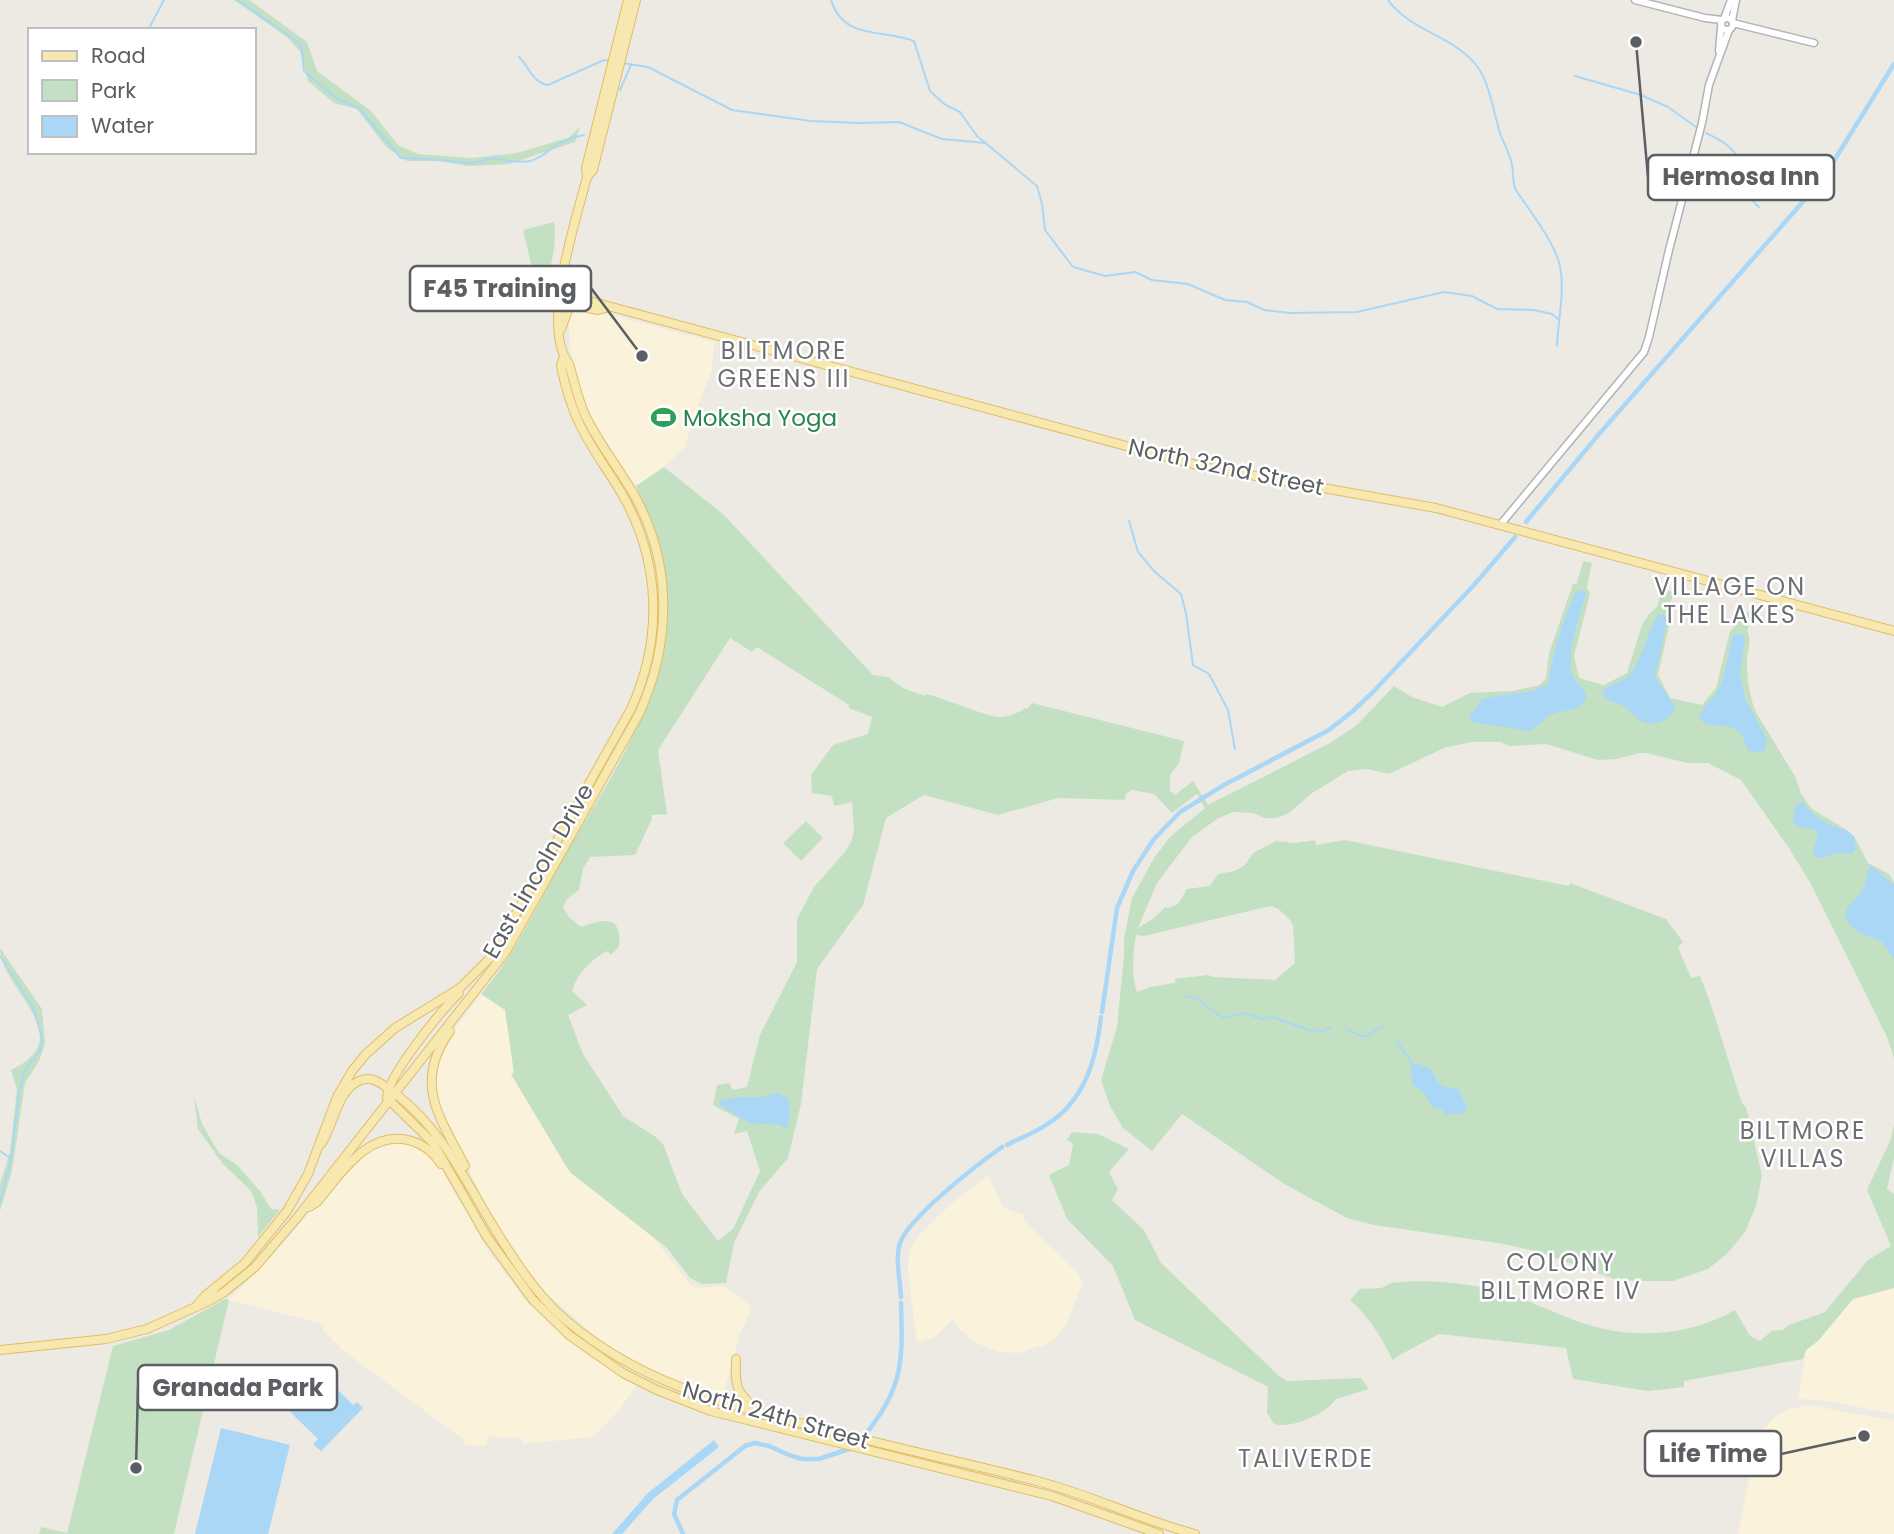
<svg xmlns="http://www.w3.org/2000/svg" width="1894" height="1534" font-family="Poppins,sans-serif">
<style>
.commercial{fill:#faf2da}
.green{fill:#c3e1c2;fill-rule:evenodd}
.water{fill:#aad7f6}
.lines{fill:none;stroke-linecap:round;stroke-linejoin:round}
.stream{stroke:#aad7f6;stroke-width:2}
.canal{stroke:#aad7f6;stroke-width:4.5}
.minor-casing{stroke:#b0b3b7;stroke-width:9}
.major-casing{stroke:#e2bc66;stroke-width:10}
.minor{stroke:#fff;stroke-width:6}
.major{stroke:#f6e8ae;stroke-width:8}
.labels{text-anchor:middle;stroke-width:5;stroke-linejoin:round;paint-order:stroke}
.leisure-label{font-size:23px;fill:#27864d;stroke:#fff;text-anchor:start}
.street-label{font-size:23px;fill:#5b5e62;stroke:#fff}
.neighbourhood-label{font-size:24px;letter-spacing:2px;fill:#6c7074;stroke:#fff}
.leader{fill:none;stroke:#5b5e62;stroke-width:2.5}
.callout-dot{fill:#5b5e62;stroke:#fff;stroke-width:2.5}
.callout{fill:#fff;stroke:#5b5e62;stroke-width:2.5}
.callout-label{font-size:24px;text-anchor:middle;font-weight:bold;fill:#5b5e62}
</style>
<rect width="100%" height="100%" fill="#eceae3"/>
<!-- commercial -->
<g class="commercial">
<polygon points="580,307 714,342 712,370 695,413 685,447 664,467 636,486 601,436 592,419 577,381 570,346 568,316 571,310"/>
<polygon points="481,994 505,1010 514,1074 511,1075 571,1173 652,1236 691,1285 702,1288 719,1286 727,1288 750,1305 751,1310 740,1334 725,1388 721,1395 717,1397 673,1383 619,1354 602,1342 545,1292 521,1265 495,1224 437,1103 433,1069 445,1042"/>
<polygon points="398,1141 421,1147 437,1162 488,1251 526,1301 590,1357 636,1386 620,1409 593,1437 522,1444 521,1437 498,1438 489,1435 486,1446 465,1445 464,1440 344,1351 322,1329 324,1324 229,1300 286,1240 357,1158 376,1144"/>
<polygon points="988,1175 1003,1208 1024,1215 1023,1220 1077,1272 1083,1282 1065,1326 1055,1339 1043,1347 1039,1346 1020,1353 1001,1352 978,1344 959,1329 953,1319 933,1338 917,1343 909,1281 908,1262 911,1248 918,1236 950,1205"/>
<polygon points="1894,1288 1894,1414 1821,1400 1798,1399 1806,1350 1818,1341 1853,1299"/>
<polygon points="1809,1405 1894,1421 1894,1534 1738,1534 1756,1443 1762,1430 1777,1415 1789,1409"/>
</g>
<!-- green -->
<g class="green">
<polygon points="234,0 249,0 307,42 317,71 371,111 398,145 418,154 472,158 517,153 568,138 580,127 575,142 509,164 468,166 438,161 407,161 387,148 357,109 334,103 308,81 300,51 287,37"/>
<path d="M554,222C557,243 552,262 546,282L530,279L531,264L523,230Z"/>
<path d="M664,467L724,515L873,675L888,677L903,688L925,696L926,694C941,697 990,718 999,717C1007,717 1019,713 1025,708L1027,709L1032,703L1184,741L1179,763L1170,775V791L1175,795L1193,781L1208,805L1330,743L1357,725L1394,686L1412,697L1442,707L1470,693L1513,691L1540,685L1546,678L1549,653L1573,584L1577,583L1583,561L1592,563L1587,587L1590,594L1574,656L1579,678L1604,685L1627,673L1642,625L1649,614L1657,607L1662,589L1674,592L1668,611L1671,617L1658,675L1670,698L1702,705L1716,688L1730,631L1735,626L1739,610L1753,614L1747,631C1752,641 1748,648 1747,658C1746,675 1750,700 1757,714L1796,778L1801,794L1812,809L1847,830L1854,836L1868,863L1889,874L1894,882V1058L1887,1037L1811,884L1789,848L1741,780L1708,763H1688L1646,753H1639L1617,759L1598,760L1546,744L1510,746L1500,742H1472L1444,748L1389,774L1367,769L1348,771L1312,793L1289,813L1277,818H1265L1253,813L1233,812L1217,819L1192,837L1157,883L1138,928L1154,918L1165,907L1168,908L1178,904L1187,889L1210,886L1218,874L1235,871L1245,865L1253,853L1276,841L1296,843L1315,840L1316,845L1345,840L1569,886L1570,883L1666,919L1683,942L1678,947L1691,978L1700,976C1717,1017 1727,1060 1742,1103L1746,1107L1762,1175L1756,1206L1745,1232L1727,1254L1708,1269L1673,1281H1645L1617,1280L1539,1252L1504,1244L1374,1225L1347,1218L1286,1185L1182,1114L1152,1151L1123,1128L1110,1106L1101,1080L1117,1027L1124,956V939L1132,898L1154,858L1170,837L1205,808L1197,794L1172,813L1154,794L1132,790L1126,794L1125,800L1058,798L998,815L924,795L886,818L863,905L817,969L801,1104L788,1158L759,1192L734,1243L726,1283L702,1284L690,1278L667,1248L571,1173L566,1166L511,1074L514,1073L505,1010L481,994C516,954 538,903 564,857C609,779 678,682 666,588C662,552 650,519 636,486ZM730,638L752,652L757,647L849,705V708L872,717L868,734L833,745L811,775L812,793L832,796L834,806L852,802L854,831L851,842L845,852L814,887L797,919V962L760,1035L747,1087L732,1090L730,1083L717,1085L713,1105L739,1119L734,1134L747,1131L760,1171L733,1229L718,1241L682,1194L663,1144L656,1137L623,1116L583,1054L568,1015L587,1005L572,991C578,972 590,961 607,951L611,955L619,947C622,915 606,918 581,927L569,917L563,907L567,899L579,890L583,869L590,857L635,855L652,819L651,815L667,814L658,750ZM1270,906C1280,908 1289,918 1293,925L1295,963L1275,980L1213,977L1208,975L1175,979V983L1150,987L1137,992C1131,974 1133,954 1136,935L1144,936Z"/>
<polygon points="806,821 823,838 801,861 783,843"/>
<path d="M0,948L42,1009L45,1044L39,1061L25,1083L12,1171L0,1211V1184L10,1152L17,1090L11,1070C82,1037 0,989 0,948Z"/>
<polygon points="194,1096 202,1124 219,1153 237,1165 260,1191 271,1209 280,1210 258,1237 257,1207 251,1191 223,1164 198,1129"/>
<path d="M1894,1124V1158L1887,1189L1894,1194V1288L1853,1299L1818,1341L1806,1350L1803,1359L1684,1381V1387L1648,1391L1573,1379L1566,1348L1439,1334L1396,1357L1393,1361C1382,1337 1369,1317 1350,1300L1360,1289C1367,1288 1375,1289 1381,1288C1385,1287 1388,1284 1391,1283C1419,1279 1455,1282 1482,1287C1515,1294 1543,1308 1574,1320C1626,1340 1686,1338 1735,1310L1750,1336L1760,1341L1772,1331L1783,1330L1789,1325L1825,1312L1868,1260L1891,1246L1867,1190L1891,1139Z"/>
<path d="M1072,1132L1098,1134L1129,1149L1109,1172L1118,1189L1112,1200L1144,1230L1161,1263L1279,1376L1287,1381L1361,1378L1369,1389L1336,1399C1326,1414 1292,1429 1274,1424L1267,1413L1268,1387L1135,1320L1113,1266L1067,1219L1049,1175L1069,1165L1073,1144L1067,1140Z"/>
<polygon points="225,1299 229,1300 174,1534 39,1534 41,1527 67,1533 113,1346 169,1330"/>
</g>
<!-- water -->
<g class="water">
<path d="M1583,590L1586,593C1580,617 1566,649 1572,674C1574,684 1591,689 1585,701C1580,711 1565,710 1556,713C1545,716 1539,727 1529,731L1471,722L1470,716L1483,698L1533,691L1548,684C1553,652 1562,622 1576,592Z"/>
<path d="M1658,614L1668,617L1655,677L1675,706C1673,719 1656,727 1643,722C1636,719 1631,712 1625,707C1615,700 1608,705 1602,692C1609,683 1622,683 1630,675C1640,663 1649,630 1658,614Z"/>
<path d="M1736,634H1742L1745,638L1740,674L1745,699L1767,739L1765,750L1759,753L1748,750C1745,744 1744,738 1740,733C1729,721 1712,729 1700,720C1699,708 1711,702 1717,692C1727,677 1727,653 1733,636Z"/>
<path d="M1802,801C1808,810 1818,818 1828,824C1837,828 1848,829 1854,837C1856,840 1855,845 1856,849L1852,854L1837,853L1822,858L1815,857L1813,850L1818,834L1816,830L1797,826L1793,822L1795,805Z"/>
<polygon points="1870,865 1894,885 1894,959 1881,941 1857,932 1845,919 1847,908 1863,890"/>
<path d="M1417,1063L1430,1069C1440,1085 1438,1086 1458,1089L1466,1105L1465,1111L1461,1114L1453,1113L1447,1116L1441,1109L1431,1106L1426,1095L1412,1084L1411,1066Z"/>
<path d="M776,1093L787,1097C791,1106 791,1122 785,1130L781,1125L749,1123L720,1105L719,1101C738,1094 757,1101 776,1093Z"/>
<polygon points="314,1366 353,1405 357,1402 363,1408 321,1451 313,1444 318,1439 279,1401"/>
<polygon points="221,1428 290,1445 268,1534 195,1534"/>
<polygon points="714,1440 719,1447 653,1499 622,1534 612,1534 648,1493"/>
</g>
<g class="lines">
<!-- stream -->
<g class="stream">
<path d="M237,0L301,44L304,71L336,98L359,108L401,158C422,159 444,159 465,163C474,164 484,159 492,159C505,159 517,164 530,161C542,158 549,150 558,144C566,139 575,137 584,135"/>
<path d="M831,0C843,40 882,29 914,41L930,91L944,104L960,112L977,136L1037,186L1042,204L1045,230L1073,267L1105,276L1135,272L1152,280L1188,284L1225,300L1247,302L1264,310L1290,313L1357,312L1444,292L1472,296L1497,309L1534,310L1552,314L1558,319"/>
<path d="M1388,0C1410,31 1454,36 1477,66C1490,83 1494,116 1501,136C1505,145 1509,153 1511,161C1514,170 1512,179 1515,188C1518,194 1523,200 1527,206C1539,224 1555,245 1560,266C1565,293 1558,319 1557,346"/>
<polyline points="148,30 164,0"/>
<path d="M519,57C530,68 532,82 548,85L604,60L610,61"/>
<polyline points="622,63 648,67 732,110 811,121 860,123 899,122 942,139 986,143"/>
<polyline points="1575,76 1641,95 1668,107 1696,127"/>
<polyline points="620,90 631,65"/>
<path d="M1706,133C1716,138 1727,143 1734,152C1747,169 1741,193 1759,207"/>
<polyline points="1129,521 1138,552 1155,572 1181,594 1186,613 1193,665 1209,674 1228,710 1235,749"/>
<polyline points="0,956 33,1007 42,1038 41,1049 24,1072 19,1093 11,1159 0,1202"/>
<polyline points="1184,996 1196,998 1223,1018 1243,1013 1262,1019 1272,1017 1309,1030 1323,1031 1331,1028"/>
<path d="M1347,1029C1370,1040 1361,1039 1382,1026"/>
<path d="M1397,1040C1400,1049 1409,1054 1412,1065"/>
<polyline points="0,1151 10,1158"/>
</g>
<!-- canal -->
<g class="canal">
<polyline points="1526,522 1599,434 1822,180 1894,64"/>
<polyline points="1102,1012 1117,908 1133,871 1154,839 1180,812 1224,785 1329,730 1353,711 1372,693 1474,585 1515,537"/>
<path d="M1007,1145C1020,1138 1034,1133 1046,1125C1085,1101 1096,1060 1101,1017"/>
<path d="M901,1297C900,1280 895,1259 900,1243C909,1217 978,1164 1002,1147"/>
<path d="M864,1436C903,1389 903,1362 901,1303"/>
<polyline points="683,1534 674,1514 677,1500 745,1446 755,1443 769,1446 789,1455 802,1459 819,1459 849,1449"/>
</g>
<defs>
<g id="minor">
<polyline points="1635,0 1705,18 1722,20"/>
<circle cx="1727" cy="24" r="6"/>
<polyline points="1724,19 1731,0"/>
<polyline points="1732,21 1736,0"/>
<polyline points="1733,23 1814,43"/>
<polyline points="1719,51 1721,28"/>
<polyline points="1500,525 1644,352 1649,337 1669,250 1702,123 1709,85 1729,30"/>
</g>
<g id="major">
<polyline points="587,177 593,170 636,0"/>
<polyline points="560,293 1204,467 1436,508 1894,631"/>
<polyline points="561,329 568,310 574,305 598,310 609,307"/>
<path d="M459,993C442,1010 387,1076 387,1098L433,1143L487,1237L533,1300L569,1335L623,1373L657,1390L711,1411L1052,1496L1159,1534"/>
<path d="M450,1031C413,1083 439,1116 465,1166"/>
<path d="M321,1144C334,1126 337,1090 359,1081C374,1074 385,1087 397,1095C450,1136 472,1197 509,1251C525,1276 544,1302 567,1321C642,1384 720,1402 812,1426C887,1446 962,1462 1037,1481C1091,1495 1141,1520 1195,1534"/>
<path d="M309,1207L317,1202C341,1174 368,1128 412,1141C424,1145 434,1153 441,1164"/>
<path d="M198,1304L206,1295L245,1263L287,1211L308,1174L337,1097L352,1071L366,1054L395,1028L460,988L492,956L631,709C663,639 661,562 622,494C608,470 590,447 578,421C571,405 566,388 562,371L561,365L564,357"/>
<path d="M0,1350L106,1339L147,1329L209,1301L223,1293L255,1267L296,1219L505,953L639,714C670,646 673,570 638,502C622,472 600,446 585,415C578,399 574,381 569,364C540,326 576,220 587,177L586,168L628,0"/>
<path d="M736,1359C735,1389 736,1390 756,1410"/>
</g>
</defs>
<!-- minor casing -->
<use href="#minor" class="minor-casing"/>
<!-- major casing -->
<use href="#major" class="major-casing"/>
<!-- minor -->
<use href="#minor" class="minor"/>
<!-- major -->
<use href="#major" class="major"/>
</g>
<!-- icons -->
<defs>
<symbol id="stadium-bare" viewBox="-9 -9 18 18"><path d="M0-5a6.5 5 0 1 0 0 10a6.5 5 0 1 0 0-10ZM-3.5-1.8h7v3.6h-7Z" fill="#2e9e5b" stroke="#fff" stroke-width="2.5" paint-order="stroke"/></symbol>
</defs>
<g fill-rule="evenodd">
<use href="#stadium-bare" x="646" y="400" width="35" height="35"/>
</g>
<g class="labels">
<!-- leisure labels -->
<g class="leisure-label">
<text x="683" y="426">Moksha Yoga</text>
</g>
<!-- street labels -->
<g class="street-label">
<text transform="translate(1226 467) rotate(12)" y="8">North 32nd Street</text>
<text transform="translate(538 871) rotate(-60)" y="8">East Lincoln Drive</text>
<text transform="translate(776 1415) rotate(16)" y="8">North 24th Street</text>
</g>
<!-- neighbourhood labels -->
<g class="neighbourhood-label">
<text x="784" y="359">BILTMORE<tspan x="784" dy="28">GREENS III</tspan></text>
<text x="1730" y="595">VILLAGE ON<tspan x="1730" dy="28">THE LAKES</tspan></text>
<text x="1803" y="1139">BILTMORE<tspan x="1803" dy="28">VILLAS</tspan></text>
<text x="1561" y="1271">COLONY<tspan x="1561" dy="28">BILTMORE IV</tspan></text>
<text x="1306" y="1467">TALIVERDE</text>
</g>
</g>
<!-- callouts -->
<path class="leader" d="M1636 42L1648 177M642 356L591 288M136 1468L138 1387M1864 1436L1781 1454"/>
<g class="callout-dot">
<circle cx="1636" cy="42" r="7"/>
<circle cx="642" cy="356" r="7"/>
<circle cx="136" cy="1468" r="7"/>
<circle cx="1864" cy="1436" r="7"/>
</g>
<g class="callout">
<rect x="1648" y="155" width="186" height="45" rx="7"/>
<rect x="410" y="266" width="181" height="45" rx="7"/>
<rect x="138" y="1365" width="199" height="45" rx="7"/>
<rect x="1645" y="1431" width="136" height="45" rx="7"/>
</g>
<g class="callout-label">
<text x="1741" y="185">Hermosa Inn</text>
<text x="500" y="297">F45 Training</text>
<text x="238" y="1396">Granada Park</text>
<text x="1713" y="1462">Life Time</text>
</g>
<!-- legend -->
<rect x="28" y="28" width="228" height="126" fill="#ffffff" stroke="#bdbfc0" stroke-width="2"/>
<rect x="42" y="51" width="35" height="10" fill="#f6e8ae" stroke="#bdbfc0" stroke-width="2"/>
<text x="91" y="63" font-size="21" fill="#5b5e62">Road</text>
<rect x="42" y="80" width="35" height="21" fill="#c3e1c2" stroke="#bdbfc0" stroke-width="2"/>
<text x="91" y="98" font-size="21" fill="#5b5e62">Park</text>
<rect x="42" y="116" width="35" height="21" fill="#aad7f6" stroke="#bdbfc0" stroke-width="2"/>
<text x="91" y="133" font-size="21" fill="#5b5e62">Water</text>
</svg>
